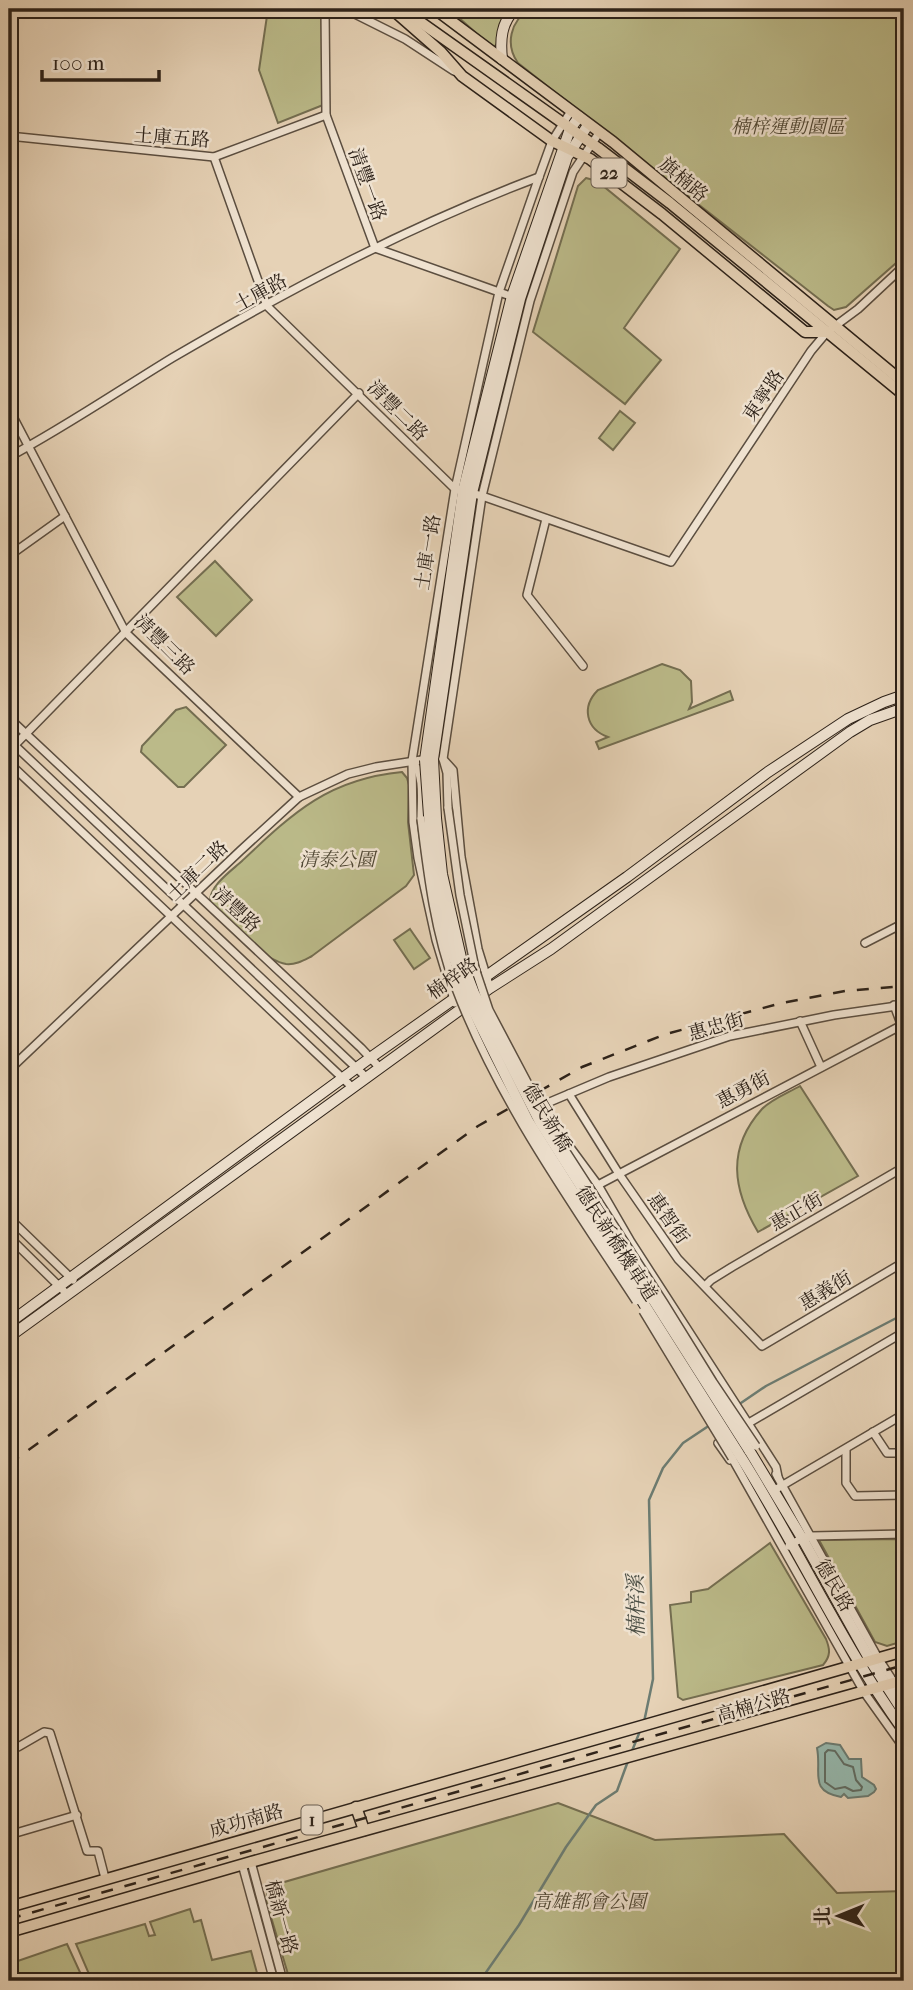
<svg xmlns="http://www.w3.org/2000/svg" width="913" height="1990" font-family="'IM FELL French Canon','Noto Serif TC',serif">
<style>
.green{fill:#bbba89;stroke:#746e51;stroke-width:2}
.water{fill:#96b8ad;stroke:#6c7c72;stroke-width:2}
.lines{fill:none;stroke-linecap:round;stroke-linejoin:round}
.shore{stroke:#626d63;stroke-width:2}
.stream{stroke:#6c7c72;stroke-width:2.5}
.street-casing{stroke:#5b4e40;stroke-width:10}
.secondary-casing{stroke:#2d2219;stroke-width:12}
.primary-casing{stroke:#2d2219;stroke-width:13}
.street{stroke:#efe2d0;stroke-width:7}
.secondary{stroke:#efe2d0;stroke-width:10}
.primary{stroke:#e6d2b6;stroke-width:10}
.rail{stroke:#2d2219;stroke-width:2.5;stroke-dasharray:12 12;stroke-linecap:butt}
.street-bridge-casing{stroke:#5b4e40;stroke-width:10;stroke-linecap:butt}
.secondary-bridge-casing{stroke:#2d2219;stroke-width:12;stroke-linecap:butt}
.street-bridge{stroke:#efe2d0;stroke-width:7}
.secondary-bridge{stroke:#efe2d0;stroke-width:10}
.labels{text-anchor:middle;stroke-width:5;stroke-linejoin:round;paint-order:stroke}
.shield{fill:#efe2d0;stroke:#675c50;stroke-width:2}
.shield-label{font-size:18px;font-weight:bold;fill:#2d2219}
.park-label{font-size:19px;font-style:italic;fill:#504835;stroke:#efe2d0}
.street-label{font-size:19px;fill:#2d2219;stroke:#efe2d0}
.water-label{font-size:21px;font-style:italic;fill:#4c4f45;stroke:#efe2d0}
</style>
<rect width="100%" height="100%" fill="#e6d2b6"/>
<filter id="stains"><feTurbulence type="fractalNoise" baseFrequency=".00286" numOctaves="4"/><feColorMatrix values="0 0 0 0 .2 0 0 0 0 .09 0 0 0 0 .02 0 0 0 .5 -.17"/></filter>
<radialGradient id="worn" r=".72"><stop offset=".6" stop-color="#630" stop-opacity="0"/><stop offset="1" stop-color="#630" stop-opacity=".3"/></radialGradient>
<!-- green -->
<g class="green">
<polygon points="268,9 322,11 323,105 278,123 259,70"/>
<polygon points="449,9 510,9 498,43 493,48"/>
<path d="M530,9H904V256L846,307L834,310L828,306L518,63C505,45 510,21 530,9Z"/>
<polygon points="586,178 597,181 680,249 624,328 661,360 625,404 533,332 578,186"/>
<polygon points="620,411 635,423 613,450 599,438"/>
<polygon points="215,561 252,600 216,636 177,597"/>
<path d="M662,664L680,670L691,681L692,702L689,709L730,691L733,700L599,749L596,742L608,737C586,729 581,707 598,690Z"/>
<polygon points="186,707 226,745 184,787 178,787 141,752 142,746 176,710"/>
<path d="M402,772L407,778L409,785L408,822L414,875L406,886L312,956C304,960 296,965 286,964C261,960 229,920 210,902C209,886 231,871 242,861C293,813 328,779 402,772Z"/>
<polygon points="410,929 430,958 414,969 394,940"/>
<path d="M800,1086L858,1176L758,1232C733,1190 726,1149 762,1109C772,1099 788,1093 800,1086Z"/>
<polygon points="904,1539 904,1641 887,1646 875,1642 819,1540"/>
<path d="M770,1543L826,1639C830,1649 831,1656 823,1665L683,1700L678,1697L670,1605L691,1602V1592L708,1589Z"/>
<polygon points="558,1803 655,1840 784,1834 837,1893 904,1891 904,1981 290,1981 266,1900 267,1893 274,1885"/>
<polygon points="190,1909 194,1922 201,1920 212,1960 251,1951 257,1973 229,1981 92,1981 76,1944 145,1924 149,1936 155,1935 150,1922"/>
<polygon points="67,1944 84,1981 9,1981 9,1964"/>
</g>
<!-- water -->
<path class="water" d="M826,1743L840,1745L849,1759H861L862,1777L874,1785L876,1789L874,1792L868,1796L848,1798L844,1794L841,1797C808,1791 822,1773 817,1748Z"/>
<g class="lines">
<!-- shore -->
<polygon class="shore" points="828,1750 835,1751 844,1764 853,1767 856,1780 862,1787 861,1790 853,1791 845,1787 835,1789 825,1782 825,1753"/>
<!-- stream -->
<g class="stream">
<polyline points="738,1405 766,1386 904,1314"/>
<polyline points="644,1722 653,1679 649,1500 663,1468 683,1443 710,1425"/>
<polyline points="632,1751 640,1731"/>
<polyline points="480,1981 519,1925 566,1847 596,1805 617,1791 628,1761"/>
</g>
<defs>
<g id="street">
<polyline points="325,9 326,115 375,248 516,298"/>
<polyline points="345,9 405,39 454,71"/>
<polyline points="9,136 214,157 326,115"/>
<polyline points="214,157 267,306 455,489 482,496 671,562 811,351 827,332 858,309 904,266"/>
<polyline points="9,409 126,633 299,797"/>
<path d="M9,457C65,427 118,391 172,358C290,289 411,225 539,177"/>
<polyline points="546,519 527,595 583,666"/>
<polyline points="9,556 65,516"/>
<polyline points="9,718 361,1048 380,1068"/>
<polyline points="9,740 367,1078"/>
<polyline points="9,751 359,393"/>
<polyline points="443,759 453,770 461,857 478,949 490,988"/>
<path d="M412,761C425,774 421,802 421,819"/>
<polyline points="9,763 353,1088"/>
<polyline points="448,808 447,773 443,759 482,496 530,301 573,172 599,133"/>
<polyline points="865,943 904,923"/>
<polyline points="455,1003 436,940 418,858 413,822 412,761 455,489 499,292 539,177 552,141 571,111"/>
<polyline points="894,1005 904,1032"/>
<polyline points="800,1021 821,1067"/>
<polyline points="9,1070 240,851 299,797 348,774 376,767 428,759"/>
<polyline points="569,1094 619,1174 678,1259 762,1346 904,1262"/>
<polyline points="598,1185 904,1024"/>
<polyline points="9,1218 73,1280"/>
<polyline points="9,1237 67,1294"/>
<polyline points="705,1286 711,1280 732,1267 904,1167"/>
<polyline points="747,1424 904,1332"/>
<polyline points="873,1432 887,1453 904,1453"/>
<polyline points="725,1438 718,1443 730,1460"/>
<polyline points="846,1449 846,1483 855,1496 904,1495"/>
<polyline points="732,1458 864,1692 904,1748"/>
<polyline points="776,1474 878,1658 904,1698"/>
<polyline points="778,1477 776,1467 744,1417 631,1242 598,1185 561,1135 545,1104 609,1077 730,1036 834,1015 904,1005"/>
<polyline points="778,1488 904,1414"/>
<polyline points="789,1546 802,1538 812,1536 904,1534"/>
<polyline points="18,1747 44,1732 50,1733 87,1851 98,1851 105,1878"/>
<polyline points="9,1835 77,1815"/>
<polyline points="251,1862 283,1981"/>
<polyline points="242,1864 274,1981"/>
</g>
<g id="secondary">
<path d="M502,59C500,40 501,23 515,9"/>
<polyline points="433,759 472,493 520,299 567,157 588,125"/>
<polyline points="425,760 463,491 512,296 570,129 579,117"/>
<polyline points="9,1323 370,1058 627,877 768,772 848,719 884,702 904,695"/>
<polyline points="9,1337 490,988 551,949 850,732 870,720 904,708"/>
<polyline points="749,1450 802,1538 870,1660 904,1713"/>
<path d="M739,1454C797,1545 841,1644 904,1731"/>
</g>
<g id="primary">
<polyline points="392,9 441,52 462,76 552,141 590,159 662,214 805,332 827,332"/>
<polyline points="402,9 598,148 670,203 904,395"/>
<polyline points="435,9 613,142 904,383"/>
<polyline points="356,1807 364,1830"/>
<polyline points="9,1907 904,1651"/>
<polyline points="9,1932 251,1862 904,1680"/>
</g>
</defs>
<!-- street casing -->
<use href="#street" class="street-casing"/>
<!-- secondary casing -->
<use href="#secondary" class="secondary-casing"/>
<!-- primary casing -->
<use href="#primary" class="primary-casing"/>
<!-- street -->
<use href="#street" class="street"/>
<!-- secondary -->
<use href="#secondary" class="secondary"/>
<!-- primary -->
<use href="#primary" class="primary"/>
<!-- rail -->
<g class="rail">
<polyline points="9,1464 478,1126 582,1067 666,1034 782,1003 845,991 904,986"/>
<polyline points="9,1919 904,1665"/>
</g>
<defs>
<g id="street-bridge">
<polyline points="448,808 460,895 475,968 489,1010 554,1133 664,1303 713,1382 756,1446"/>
<path d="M421,819C428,876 435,933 455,986C498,1100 570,1200 636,1301"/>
<polyline points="643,1311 732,1458"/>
</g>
<g id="secondary-bridge">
<polyline points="433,759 436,818 442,874 462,962 474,993 540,1122 749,1450"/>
<polyline points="425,760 433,871 446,933 467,998 528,1121 739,1454"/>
</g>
</defs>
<!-- street-bridge casing -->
<use href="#street-bridge" class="street-bridge-casing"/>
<!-- secondary-bridge casing -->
<use href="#secondary-bridge" class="secondary-bridge-casing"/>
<!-- street-bridge -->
<use href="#street-bridge" class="street-bridge"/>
<!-- secondary-bridge -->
<use href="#secondary-bridge" class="secondary-bridge"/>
</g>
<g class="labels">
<!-- shield labels -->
<g class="shield">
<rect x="591.5" y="158.5" width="35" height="29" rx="5"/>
<rect x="301.5" y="1805.5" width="21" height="29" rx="5"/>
</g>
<g class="shield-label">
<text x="609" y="179">22</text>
<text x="312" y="1826">1</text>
</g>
<!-- park labels -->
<g class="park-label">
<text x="788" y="133">楠梓運動園區</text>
<text x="337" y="866">清泰公園</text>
<text x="589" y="1908">高雄都會公園</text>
</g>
<!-- street labels -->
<g class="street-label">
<text transform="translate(172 137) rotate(4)" y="7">土庫五路</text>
<text transform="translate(684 179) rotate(40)" y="7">旗楠路</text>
<text transform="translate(368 184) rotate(70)" y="7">清豐一路</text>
<text transform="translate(260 292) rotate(-29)" y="7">土庫路</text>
<text transform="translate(763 395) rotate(-56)" y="7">東寧路</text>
<text transform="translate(398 410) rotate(45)" y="7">清豐二路</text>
<text transform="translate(427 552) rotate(-81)" y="7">土庫一路</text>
<text transform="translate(165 644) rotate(45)" y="7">清豐三路</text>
<text transform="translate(197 870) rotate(-44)" y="7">土庫二路</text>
<text transform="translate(237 909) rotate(43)" y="7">清豐路</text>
<text transform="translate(452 978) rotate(-35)" y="7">楠梓路</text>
<text transform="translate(716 1026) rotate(-16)" y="7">惠忠街</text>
<text transform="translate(743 1089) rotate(-28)" y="7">惠勇街</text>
<text transform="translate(548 1117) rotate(59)" y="7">德民新橋</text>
<text transform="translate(796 1211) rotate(-30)" y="7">惠正街</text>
<text transform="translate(669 1218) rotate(55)" y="7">惠智街</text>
<text transform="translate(617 1243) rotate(57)" y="7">德民新橋機車道</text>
<text transform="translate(825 1290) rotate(-31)" y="7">惠義街</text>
<text transform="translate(835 1585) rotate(60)" y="7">德民路</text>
<text transform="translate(753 1705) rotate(-16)" y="7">高楠公路</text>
<text transform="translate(246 1820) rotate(-16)" y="7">成功南路</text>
<text transform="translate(282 1917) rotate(75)" y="7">橋新一路</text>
</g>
<!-- water labels -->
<g class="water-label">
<text transform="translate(636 1606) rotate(-91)" y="7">楠梓溪</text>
</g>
</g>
<!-- margin -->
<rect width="913" height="1990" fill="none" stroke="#e6d2b6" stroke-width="35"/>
<rect x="10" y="10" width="892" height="1969" fill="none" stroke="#2d2219" stroke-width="3.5"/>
<rect x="18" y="18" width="878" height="1955" fill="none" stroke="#2d2219" stroke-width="2"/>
<!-- north arrow -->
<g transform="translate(839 1916) rotate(269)" stroke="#efe2d0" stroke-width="5" paint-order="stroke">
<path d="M0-5L12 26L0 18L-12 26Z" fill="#2d2219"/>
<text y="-10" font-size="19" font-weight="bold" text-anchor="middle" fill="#2d2219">北</text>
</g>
<!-- scale -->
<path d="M42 70v10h117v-10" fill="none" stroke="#2d2219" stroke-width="3.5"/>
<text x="52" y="70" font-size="21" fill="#2d2219" stroke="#efe2d0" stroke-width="5" paint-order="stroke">100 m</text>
<rect width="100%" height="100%" filter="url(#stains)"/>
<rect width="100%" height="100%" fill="url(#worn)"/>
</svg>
